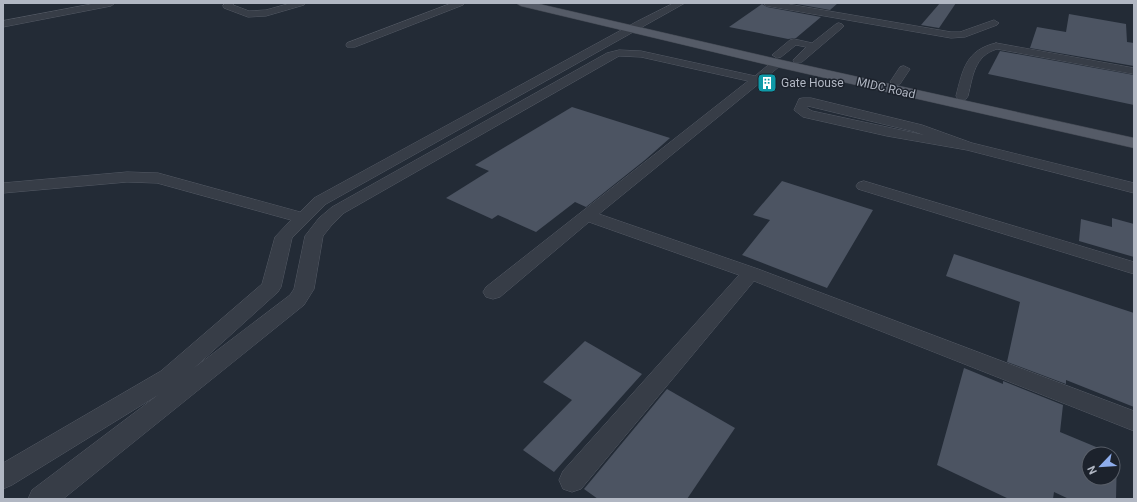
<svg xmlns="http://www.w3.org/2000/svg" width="1137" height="502" font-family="Roboto,sans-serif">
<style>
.building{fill:#4c5462}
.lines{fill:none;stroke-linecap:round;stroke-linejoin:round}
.minor-casing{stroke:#545a65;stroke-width:1}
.major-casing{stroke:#404650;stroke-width:1}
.minor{fill:#373d47;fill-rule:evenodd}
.major{fill:#555b67;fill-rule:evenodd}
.labels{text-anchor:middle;stroke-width:3;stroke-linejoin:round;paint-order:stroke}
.far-poi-label{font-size:12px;fill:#b1b7c3;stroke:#1c222c;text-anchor:start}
.far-street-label{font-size:12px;fill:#b1b7c3;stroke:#1c222c}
</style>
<rect width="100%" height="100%" fill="#232b36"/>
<!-- building -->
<g class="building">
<polygon points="791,3 838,3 830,10"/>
<polygon points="940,3 956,3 939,28 921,25"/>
<polygon points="762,4 767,7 821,17 796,38 788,39 729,27"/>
<polygon points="1069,14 1126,24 1127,42 1134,43 1134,66 1030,48 1037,27 1066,32"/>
<polygon points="1000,51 1134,75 1134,105 988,74"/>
<polygon points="572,107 670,138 645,160 586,207 575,202 536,232 498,215 492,219 446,198 489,171 475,165"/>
<polygon points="782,181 873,210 827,288 742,255 770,220 753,215"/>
<polygon points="1112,218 1134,224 1134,257 1079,241 1081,219 1112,227"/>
<polygon points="954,254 1134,313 1134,407 1066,380 1066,384 1007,362 1020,302 946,276"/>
<polygon points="585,341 642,374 554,472 523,450 572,400 543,382"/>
<polygon points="964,368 1003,384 1003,381 1063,405 1060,432 1113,454 1089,454 1089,478 1113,478 1113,454 1117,456 1116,499 1069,499 1054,492 1053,499 1009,499 937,465"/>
<polygon points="667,389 735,428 687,499 598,499 584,489"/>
</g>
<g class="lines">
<defs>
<g id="minor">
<polygon points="97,3 115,3 111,6 3,27 3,21"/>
<polygon points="225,3 234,3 233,5 249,11 266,10 291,3 305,3 304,5 266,16 248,17 224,8 223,6"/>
<polygon points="452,3 464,3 463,5 355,47 347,47 346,45 347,43"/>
<polygon points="674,3 685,3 326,204 292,238 281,287 278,292 194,368 290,295 294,289 305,236 319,218 332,207 607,53 619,50 641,51 755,76 773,61 777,60 782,63 781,65 761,82 599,214 758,269 1134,411 1134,431 754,281 581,489 572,492 563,489 559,480 563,471 739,275 589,222 500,297 493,299 486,297 483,292 486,287 748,81 641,57 619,56 344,213 331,226 323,236 314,289 304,305 63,499 28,499 32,490 158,395 12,485 3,489 3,463 161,371 262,284 275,237 291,220 157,183 127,182 3,193 3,183 127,172 158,173 300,212 314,198 636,22"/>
<polygon points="763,3 782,3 951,32 960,32 994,20 999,23 997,25 965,37 951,38 767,6"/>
<polygon points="839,23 842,24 844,26 842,28 802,62 794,62 793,60 806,47 796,45 781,57 777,58 772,55 790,40 794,39 812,43 836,24"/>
<path d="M996,43L1134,68V74L997,49C974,56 973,76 968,96L966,99H958L956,96C963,69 966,50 996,43Z"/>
<polygon points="904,66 910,69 900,84 892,84 890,82 900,67"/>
<path d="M803,98H811L922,125L972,143L1134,183V193L967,150L887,136L803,117L794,110L799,99ZM808,106L912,131L924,135L812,111L807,108Z"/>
<polygon points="864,181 1134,262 1134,274 858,189 856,186 858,183"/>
</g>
<polygon id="major" points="516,3 535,3 777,59 1134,138 1134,148 777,67 521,6"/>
</defs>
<!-- minor casing -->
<use href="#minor" class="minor-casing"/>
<!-- major casing -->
<use href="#major" class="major-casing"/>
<!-- minor -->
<use href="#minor" class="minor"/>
<!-- major -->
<use href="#major" class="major"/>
</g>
<!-- icons -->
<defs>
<symbol id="building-square" viewBox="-11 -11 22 22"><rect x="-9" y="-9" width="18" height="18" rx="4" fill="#0f9aa8" stroke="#1c222c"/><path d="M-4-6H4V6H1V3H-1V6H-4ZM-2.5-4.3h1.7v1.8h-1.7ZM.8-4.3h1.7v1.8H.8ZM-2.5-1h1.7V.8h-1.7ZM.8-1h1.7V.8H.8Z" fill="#fff"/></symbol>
</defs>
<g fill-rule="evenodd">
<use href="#building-square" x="756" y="72" width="22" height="22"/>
</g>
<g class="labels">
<!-- far-poi labels -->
<g class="far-poi-label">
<text x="781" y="87">Gate House</text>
</g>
<!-- far-street labels -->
<g class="far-street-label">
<text transform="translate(886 88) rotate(13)" y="4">MIDC Road</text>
</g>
</g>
<!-- border -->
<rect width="1137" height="502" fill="none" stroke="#b1b7c3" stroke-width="8"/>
<!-- north arrow -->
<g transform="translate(1101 466) rotate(245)"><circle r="19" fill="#1c222c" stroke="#585e68"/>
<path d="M0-3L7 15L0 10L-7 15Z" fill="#8eadec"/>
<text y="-6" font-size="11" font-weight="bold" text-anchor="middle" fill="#b1b7c3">N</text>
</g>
</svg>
